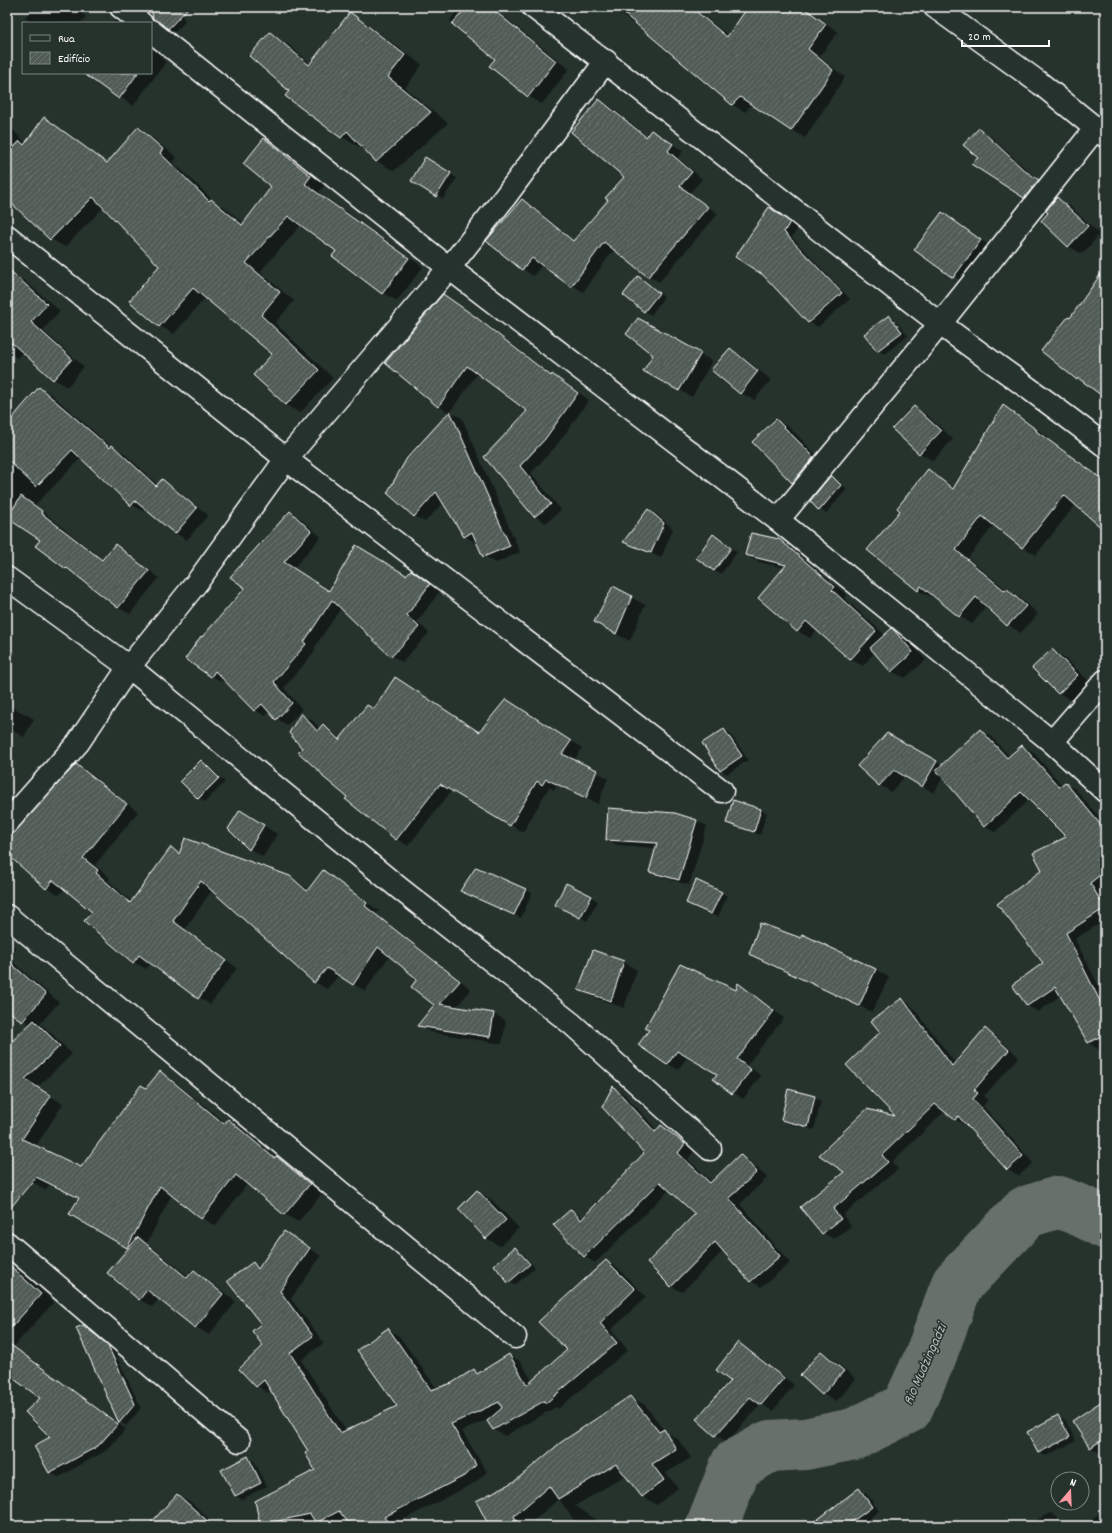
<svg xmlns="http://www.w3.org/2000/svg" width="1112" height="1533" font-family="Dekko,sans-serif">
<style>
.shadow{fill:#0007}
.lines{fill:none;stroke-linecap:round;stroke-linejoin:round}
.river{stroke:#67706c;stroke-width:52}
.building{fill:url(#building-hatch);stroke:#fff}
.minor-casing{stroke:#fff;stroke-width:25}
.minor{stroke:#26332d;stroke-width:22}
.labels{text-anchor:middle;stroke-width:3;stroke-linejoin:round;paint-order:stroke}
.water-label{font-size:15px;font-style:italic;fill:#b3b8b6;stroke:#26332d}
</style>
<defs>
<pattern id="building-hatch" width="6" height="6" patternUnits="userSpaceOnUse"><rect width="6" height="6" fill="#515c57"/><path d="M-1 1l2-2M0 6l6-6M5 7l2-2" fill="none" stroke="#6b7470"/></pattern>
</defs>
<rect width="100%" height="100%" fill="#26332d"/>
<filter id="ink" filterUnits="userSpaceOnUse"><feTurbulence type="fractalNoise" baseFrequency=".025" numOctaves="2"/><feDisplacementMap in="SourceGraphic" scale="8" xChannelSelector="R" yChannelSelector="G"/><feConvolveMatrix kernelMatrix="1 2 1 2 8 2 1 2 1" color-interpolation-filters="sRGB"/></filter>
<g filter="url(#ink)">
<!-- shadow -->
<g class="shadow">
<polygon points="35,7 77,7 86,17 80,23 31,23 25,17"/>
<polygon points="143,7 179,7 185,22 175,32 153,18"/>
<polygon points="432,7 448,7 445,13"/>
<polygon points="459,7 492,7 569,69 542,104 528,96 496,59 450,21"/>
<polygon points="613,7 693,7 729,36 750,7 804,7 838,32 819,57 845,77 805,138 752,104 745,112 733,105 645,30 632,23"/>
<polygon points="350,14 367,24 422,65 405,88 448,123 394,171 376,161 361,145 359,147 342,137 287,95 290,91 270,34 288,44 311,64"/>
<polygon points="115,20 121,23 113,23"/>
<polygon points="151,43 164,55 161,58 166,62 133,106 85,73 151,73"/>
<polygon points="600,100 610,106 648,137 662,137 683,151 678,158 702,179 690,193 718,214 659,282 649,276 615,248 583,292 543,264 533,276 523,269 488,241 522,200 533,206 574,241 609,200 626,177"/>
<polygon points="7,107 11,112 7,116"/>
<polygon points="44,119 108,163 138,129 152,137 177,158 173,162 215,202 226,208 244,224 273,186 264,139 278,147 325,185 319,192 423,267 397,301 383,293 333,256 337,251 302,224 260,272 294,301 275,323 333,378 300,413 286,405 274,354 206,297 174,334 160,326 161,266 104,207 65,247 51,239 7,197 7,124 26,143"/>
<polygon points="979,130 990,136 1036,178 1049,187 1036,203 1025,197 979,158"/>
<polygon points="426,159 457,178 443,199 412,180"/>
<polygon points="1057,198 1070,206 1100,234 1082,254 1068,246 1050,213"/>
<polygon points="770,208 798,228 792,237 850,299 818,327 809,322"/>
<polygon points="942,213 994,249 967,285 915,249"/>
<polygon points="12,273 25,281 60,311 43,330 84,367 67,387 54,379 23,352 17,358 7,352 7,279"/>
<polygon points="644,281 664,297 651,315 645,311"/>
<polygon points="444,295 489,326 552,376 564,382 589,400 557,445 531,473 561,510 546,523 535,516 486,457 528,410 478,373 450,412 462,418 520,552 496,563 484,556 478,542 476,543 465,536 444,502 425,522 414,516 450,413 438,406"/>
<polygon points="889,316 895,320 908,336 884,354 878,350"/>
<polygon points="638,319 712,361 692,397 645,371 654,355"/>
<polygon points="730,349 743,357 771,380 754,400 741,393"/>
<polygon points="39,388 51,394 112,447 124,453 158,485 162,480 173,487 208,515 187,540 175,533 146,509 143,511 132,505 81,458 35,505 103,560 115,546 126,552 159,578 130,614 119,608 78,575 66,569 41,540 7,517 7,460 13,454 7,449 7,406 17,414"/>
<polygon points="1004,406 1017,414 1049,438 1048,439 1105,480 1105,530 1076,504 1036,555 1023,547 994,525 968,558 1007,590 1020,598 1038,614 1021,633 1008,625 987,606 972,624 959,616 933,595 931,597 918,590 902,511 928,471 954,488"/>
<polygon points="914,407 927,415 953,439 933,461 920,453"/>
<polygon points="776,420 789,427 826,465 806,490 793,482 753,442"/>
<polygon points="832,476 847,489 826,513 820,510"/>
<polygon points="649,510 659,516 673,529 661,558 625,541"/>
<polygon points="290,512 300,518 321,537 294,568 329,591 407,576 411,571 440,591 417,622 429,633 402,662 392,656 341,608 314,648 316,650 284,688 302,709 287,725 277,719 270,711 265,716 255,710 224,678 222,682 211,676 202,638 246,588"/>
<polygon points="714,536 737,552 721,574 714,571"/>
<polygon points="779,540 792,548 847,595 844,598 885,635 892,630 905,637 926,660 905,678 891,671 875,652 863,666 850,659 817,630 810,638 798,631 785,568 758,562 746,555"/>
<polygon points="613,587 645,605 630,641 608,630"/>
<polygon points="1052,650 1065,658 1091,683 1072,701 1059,693"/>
<polygon points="7,655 11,659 7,665"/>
<polygon points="7,704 34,719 24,737 7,727"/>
<polygon points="518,707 582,748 574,761 608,778 598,804 558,785 554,790 549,787 523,832 452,790 408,846 397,839 347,799 348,797 325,775 303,748 302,714 313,721 320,729 323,726 341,739 374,710 480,733"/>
<polygon points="724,730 730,733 748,760 727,774 721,770"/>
<polygon points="980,730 991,736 1010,757 1023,746 1033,752 1062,785 1065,783 1075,789 1105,824 1105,920 1075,939 1105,998 1105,1060 1097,1048 1088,1043 1061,995 1038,1012 1028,1006 1013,986 1045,963 1043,871 1068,837 1030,799 995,832 985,827 943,777 934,793 905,776 891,792 880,785 858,766 887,735 942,765"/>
<polygon points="201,762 225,782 205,802 199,798 182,781"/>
<polygon points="77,765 89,772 138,812 95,865 110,878 108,880 132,902 171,848 180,853 290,876 309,890 323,872 379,911 376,914 471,989 456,1008 494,1014 506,1021 502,1044 431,1032 419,1025 435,1005 419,978 390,955 365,991 339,975 327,989 315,982 212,890 185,929 237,968 210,1005 151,963 146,969 133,962 94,912 65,889 59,895 47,888 7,853 7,842"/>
<polygon points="761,810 767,813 760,835 727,823"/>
<polygon points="253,819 277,834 263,857 250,849 229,829"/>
<polygon points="697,821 707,826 689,885 660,877 650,872 656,848 617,845 607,839"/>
<polygon points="526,889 532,893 521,918 468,894"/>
<polygon points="721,892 727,896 718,917 694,906"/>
<polygon points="591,897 598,901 587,921 556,904"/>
<polygon points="7,940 16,948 8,958 59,1002 40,1024 47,1029 72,1054 37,1088 63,1104 36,1146 82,1169 160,1072 173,1080 226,1123 229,1120 242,1128 276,1157 290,1165 323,1192 298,1222 285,1214 248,1183 215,1226 202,1218 172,1194 147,1243 189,1277 194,1272 207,1279 236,1302 209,1335 196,1327 159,1299 152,1307 139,1299 129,1249 71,1214 79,1199 50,1184 45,1190 7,1165 7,1053 30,1025 7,1007"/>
<polygon points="593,951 624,962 637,970 624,1008 593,997 580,989"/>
<polygon points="763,961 876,970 889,977 872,1012"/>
<polygon points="739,984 784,1018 747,1065 761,1076 743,1099 714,1078 718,1073 688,1056 678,1070 640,1045 736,991"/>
<polygon points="902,999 912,1006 955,1063 985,1030 996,1036 1019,1057 984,1096 988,1100 983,1106 1033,1163 1019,1176 1008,1170 967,1124 966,1126 955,1119 945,1111 892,1162 898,1169 843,1215 851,1226 834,1239 823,1233 802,1207 845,1172 898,1118 881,1032"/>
<polygon points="614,1088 624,1094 658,1131 661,1126 695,1150 688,1159 712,1182 740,1156 751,1162 767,1178 740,1204 790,1263 761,1287 751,1281 724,1250 682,1292 671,1286 697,1214 670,1189 595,1263 584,1256 571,1210 584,1218 646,1153"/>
<polygon points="815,1097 821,1101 814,1130 789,1124 782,1120"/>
<polygon points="478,1192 491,1199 519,1228 500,1246 486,1238"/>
<polygon points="296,1239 321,1256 291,1299 324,1343 301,1360 346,1431 399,1407 388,1329 399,1336 437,1389 452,1384 474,1370 479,1373 509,1355 521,1362 533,1382 568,1350 606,1261 618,1268 646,1297 611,1330 628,1350 558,1409 556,1407 505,1436 493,1429 491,1418 462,1431 487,1472 476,1482 395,1524 397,1526 352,1526 347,1519 334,1526 322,1526 316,1521 294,1526 265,1526 261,1524 316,1470 310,1451 271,1390 268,1393 257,1386 264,1346 263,1324 253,1263 261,1268"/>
<polygon points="515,1249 522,1252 535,1268 515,1285 509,1282"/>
<polygon points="10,1267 24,1274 54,1302 7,1354 7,1271"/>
<polygon points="83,1326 113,1349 141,1408 126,1426 120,1422 77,1329"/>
<polygon points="739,1343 750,1350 794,1385 773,1411 761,1404 727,1442 716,1435 698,1419 731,1381"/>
<polygon points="821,1352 834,1360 856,1379 836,1402 823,1394 801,1375"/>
<polygon points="24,1356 126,1429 107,1450 59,1477 50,1473 35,1446 52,1437 41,1398"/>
<polygon points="631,1397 645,1405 666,1432 678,1439 691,1458 666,1473 678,1488 657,1505 642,1496 626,1475 575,1506 606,1526 578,1526 559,1499 528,1525 529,1526 476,1526 486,1519 515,1482"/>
<polygon points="1105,1404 1105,1455 1104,1455 1091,1448 1073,1421"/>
<polygon points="1058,1416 1065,1420 1076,1441 1046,1456 1039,1453 1028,1432"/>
<polygon points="248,1457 254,1461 267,1486 242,1499 235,1496 222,1471"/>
<polygon points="859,1490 867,1494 879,1511 863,1523 865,1526 815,1526"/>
<polygon points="178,1495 191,1502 216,1526 159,1526"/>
<polygon points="1105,1509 1105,1526 1083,1526"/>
<polygon points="1050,1513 1057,1517 1061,1526 1029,1526 1028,1524"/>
</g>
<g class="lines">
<!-- river -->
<polyline class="river" points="712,1526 736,1465 770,1446 805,1444 854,1434 907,1408 929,1360 957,1284 1026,1212 1059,1202 1086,1213 1105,1223"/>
</g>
<!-- building -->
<g class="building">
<polygon points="151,7 189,7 168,29 153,19"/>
<polygon points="467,7 490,7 556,61 528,97 489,66 495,59 452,24"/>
<polygon points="616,7 691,7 727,37 748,7 803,7 826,24 808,49 833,70 791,131 740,97 732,105"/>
<polygon points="350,12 405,55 388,77 431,112 376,162 347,131 341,138 285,96 289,91 249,56 270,32 309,65"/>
<polygon points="83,73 138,73 119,99"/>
<polygon points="599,99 646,137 651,130 673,144 668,151 692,172 680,186 708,207 648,277 604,242 571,287 532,258 522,270 486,241 522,199 573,241 608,200 605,198 624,177 571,132"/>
<polygon points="44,117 107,163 138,127 163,149 160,153 209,201 211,199 242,225 271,187 243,164 264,138 311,176 305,184 409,258 382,294 332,256 336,251 288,216 246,263 280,292 261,315 319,370 286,405 253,375 272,354 193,288 159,327 129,301 159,266 93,197 50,240 7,199 7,154 20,141 24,145"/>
<polygon points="979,128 1025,171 1039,180 1024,198 971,164 978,158 963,145"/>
<polygon points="425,157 451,173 436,197 411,181"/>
<polygon points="1057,197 1088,226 1068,247 1041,221 1048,213 1046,211"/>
<polygon points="769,207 790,222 784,232 842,293 808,323 763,275 735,257"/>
<polygon points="942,212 981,240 953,278 914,250"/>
<polygon points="7,268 47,304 31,322 72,359 53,380 12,343 7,348"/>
<polygon points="1105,268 1105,398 1078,378 1077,380 1041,351 1068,317 1070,318"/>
<polygon points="638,276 659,293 644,312 623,295"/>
<polygon points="443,294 477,318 551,376 552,374 578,393 545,439 520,466 551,504 534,517 484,457 527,411 467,366 438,407 385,363"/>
<polygon points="889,315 902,332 877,351 864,334"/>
<polygon points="638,318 701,353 679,391 643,371 653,355 626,334"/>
<polygon points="730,348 758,371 740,394 711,370"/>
<polygon points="39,387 110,448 112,445 156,486 162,479 197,508 175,534 135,501 131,506 72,450 36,487 7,459 7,424"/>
<polygon points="1003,405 1037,430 1036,431 1105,481 1105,531 1064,495 1022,548 982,516 956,550 1005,591 1007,589 1026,606 1007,626 976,597 959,617 921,586 918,591 867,550 900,511 897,508 928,469 953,489"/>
<polygon points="914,406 941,431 919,454 892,429"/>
<polygon points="450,411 510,546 483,557 472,532 464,537 436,492 414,517 387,493 407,458"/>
<polygon points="776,419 814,457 792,483 752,442"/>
<polygon points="831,475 841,485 819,511 810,501"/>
<polygon points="21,496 42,511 41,513 102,560 115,544 149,571 118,608 67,568 66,569 35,546 40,540 7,518"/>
<polygon points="648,509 664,523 651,553 623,542"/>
<polygon points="290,511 311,531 284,562 329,591 356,545 406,575 411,570 430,584 407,615 419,627 391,657 332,600 304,642 306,644 274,682 292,703 276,720 262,704 254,711 215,671 211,677 185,659 201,636 202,637 245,588 230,577"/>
<polygon points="751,533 779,539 835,587 832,590 876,631 850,660 806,621 797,632 758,598 786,565 745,555"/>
<polygon points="713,534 731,548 714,571 696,558"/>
<polygon points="613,586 632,596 616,634 594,622"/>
<polygon points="892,628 913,652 891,672 870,648"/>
<polygon points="1052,649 1078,675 1058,694 1032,668"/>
<polygon points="395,677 479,732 506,699 571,741 562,754 597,770 586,798 546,779 542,785 537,781 510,826 440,784 396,840 345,799 347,797 322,776 323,775 298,752 302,748 289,733 301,713 317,731 323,724 339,740 367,705 374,709"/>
<polygon points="724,729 742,756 720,771 702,743"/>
<polygon points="980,729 1007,758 1022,745 1059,787 1065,782 1105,830 1105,871 1090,883 1105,908 1066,933 1105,1011 1105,1034 1088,1043 1055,987 1027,1006 1012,985 1043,963 997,904 1042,870 1033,853 1066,837 1021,792 984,827 936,770"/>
<polygon points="887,733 937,761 922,787 894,770 879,786 857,766"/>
<polygon points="201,760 219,778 198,799 180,781"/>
<polygon points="76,764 127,804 83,858 98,870 96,873 130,903 171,847 179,854 185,838 290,876 307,891 323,870 367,903 365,906 460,981 440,1004 494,1013 490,1037 417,1026 434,1005 411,987 417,979 378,947 353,985 327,968 314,983 201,881 173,921 226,960 198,999 139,955 133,963 84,921 92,912 53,880 46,889 7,854 7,839"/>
<polygon points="733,800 761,809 754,832 726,823"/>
<polygon points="608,808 675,813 697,820 679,880 649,872 657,843 606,840"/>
<polygon points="240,810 264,825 249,850 228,829"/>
<polygon points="476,867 526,889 514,915 460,891"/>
<polygon points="696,880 722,892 711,914 686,903"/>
<polygon points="566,883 592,896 580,918 555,905"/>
<polygon points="760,923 801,938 802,934 876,969 859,1006 749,954"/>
<polygon points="593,950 624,961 611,1001 578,990"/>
<polygon points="7,960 46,994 22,1022 7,1009"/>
<polygon points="680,964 736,990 738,983 774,1011 737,1059 751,1070 732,1094 713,1079 717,1074 677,1051 667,1065 638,1045 649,1030 645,1028"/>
<polygon points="902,998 952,1066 985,1028 1009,1050 974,1090 978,1093 973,1099 1023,1156 1007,1170 958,1116 955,1120 935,1104 882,1155 888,1162 833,1209 841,1219 822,1234 800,1207 844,1172 819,1155 867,1109 895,1116 846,1065 880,1032 871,1021"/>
<polygon points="34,1020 60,1046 25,1079 51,1096 22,1139 81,1167 141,1085 146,1088 160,1071 224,1124 228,1119 274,1158 276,1156 310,1184 284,1215 236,1175 201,1219 160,1186 127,1248 69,1214 79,1198 36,1177 7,1212 7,1046"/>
<polygon points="613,1086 655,1132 661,1125 685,1144 678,1153 710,1183 740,1154 757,1172 729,1198 780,1256 750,1282 715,1242 671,1287 647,1263 695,1214 660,1182 584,1257 553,1225 571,1209 581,1220 644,1153 602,1107"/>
<polygon points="788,1089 815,1096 808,1127 781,1120"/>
<polygon points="477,1190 506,1220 486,1239 458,1209"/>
<polygon points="284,1231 310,1248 280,1291 313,1336 290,1353 340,1433 397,1406 357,1350 388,1328 431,1390 452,1383 474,1369 477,1374 509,1354 527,1385 567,1350 538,1322 606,1260 635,1289 600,1323 617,1343 546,1403 544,1401 493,1430 487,1421 502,1408 499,1402 451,1424 476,1465 464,1476 384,1517 391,1526 351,1526 339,1511 316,1523 310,1514 260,1525 255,1501 315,1470 305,1453 308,1451 264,1380 256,1387 239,1369 263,1346 252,1331 261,1324 227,1281 253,1262 258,1269"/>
<polygon points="138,1237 187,1278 194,1270 223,1294 195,1328 147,1290 139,1300 107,1273"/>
<polygon points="515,1247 530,1264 508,1283 494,1265"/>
<polygon points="7,1263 41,1294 7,1332"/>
<polygon points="83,1325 107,1344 135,1404 119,1423 76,1328"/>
<polygon points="7,1342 118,1424 98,1446 49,1473 34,1446 50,1437 25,1412 40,1398 7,1374"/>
<polygon points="738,1342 784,1378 761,1405 750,1397 715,1436 696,1419 730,1381 716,1370"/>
<polygon points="821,1351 844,1371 822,1395 800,1375"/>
<polygon points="630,1396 659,1432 664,1429 676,1449 652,1464 664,1480 642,1497 616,1464 558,1499 549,1486 514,1516 519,1526 489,1526 476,1501 515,1481 560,1443"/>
<polygon points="1105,1399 1105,1438 1090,1448 1072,1421"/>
<polygon points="1058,1415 1070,1437 1038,1453 1027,1432"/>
<polygon points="248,1456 261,1483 235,1496 221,1470"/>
<polygon points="859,1488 872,1507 846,1526 809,1526"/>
<polygon points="177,1494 213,1526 148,1526"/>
</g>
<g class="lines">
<defs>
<g id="minor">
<polyline points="121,7 141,23"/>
<path d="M533,7C670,110 803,219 939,323C994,364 1051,403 1105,446"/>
<polyline points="935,7 1041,84 1105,136"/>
<polyline points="151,31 449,268 778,520 1052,742 1105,791"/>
<polyline points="7,236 286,459 722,791"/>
<polyline points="778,520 940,324 1095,129"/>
<polyline points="7,578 129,667 399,888 572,1024 710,1149"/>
<polyline points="1052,742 1105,681"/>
<polyline points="7,823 78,743 129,667 198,581 286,459 449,268 505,197 606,61"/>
<polyline points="7,916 515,1337"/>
<polyline points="7,1243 239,1441"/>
</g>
</defs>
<!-- minor casing -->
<use href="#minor" class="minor-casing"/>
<!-- minor -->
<use href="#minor" class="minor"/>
</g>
</g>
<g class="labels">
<!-- water labels -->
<g class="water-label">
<text transform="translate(924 1364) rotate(-66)" y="5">Rio Mudzingadzi</text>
</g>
</g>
<!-- margin -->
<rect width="1112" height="1533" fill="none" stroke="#26332d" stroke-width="24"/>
<rect x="12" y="12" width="1088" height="1509" fill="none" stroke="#fff" stroke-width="1.5" filter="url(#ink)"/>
<!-- legend -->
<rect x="22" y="22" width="130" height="52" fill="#26332d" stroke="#7d8581"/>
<rect x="30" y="35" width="20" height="6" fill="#26332d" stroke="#7d8581"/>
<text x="58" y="42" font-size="12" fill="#ffffff">Rua</text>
<rect x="30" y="52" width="20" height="12" fill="url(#building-hatch)" stroke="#7d8581"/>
<text x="58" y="62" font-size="12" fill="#ffffff">Edifício</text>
<!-- north arrow -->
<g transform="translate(1070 1491) rotate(19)"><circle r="19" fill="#26332d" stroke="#7d8581"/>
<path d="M0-3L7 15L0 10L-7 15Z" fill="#ff9aa2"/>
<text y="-6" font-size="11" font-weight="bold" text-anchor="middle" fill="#ffffff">N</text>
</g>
<!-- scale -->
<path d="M962 40v6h87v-6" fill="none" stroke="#ffffff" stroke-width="2"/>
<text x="968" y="40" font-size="12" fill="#ffffff" stroke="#26332d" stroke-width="3" paint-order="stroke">20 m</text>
</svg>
